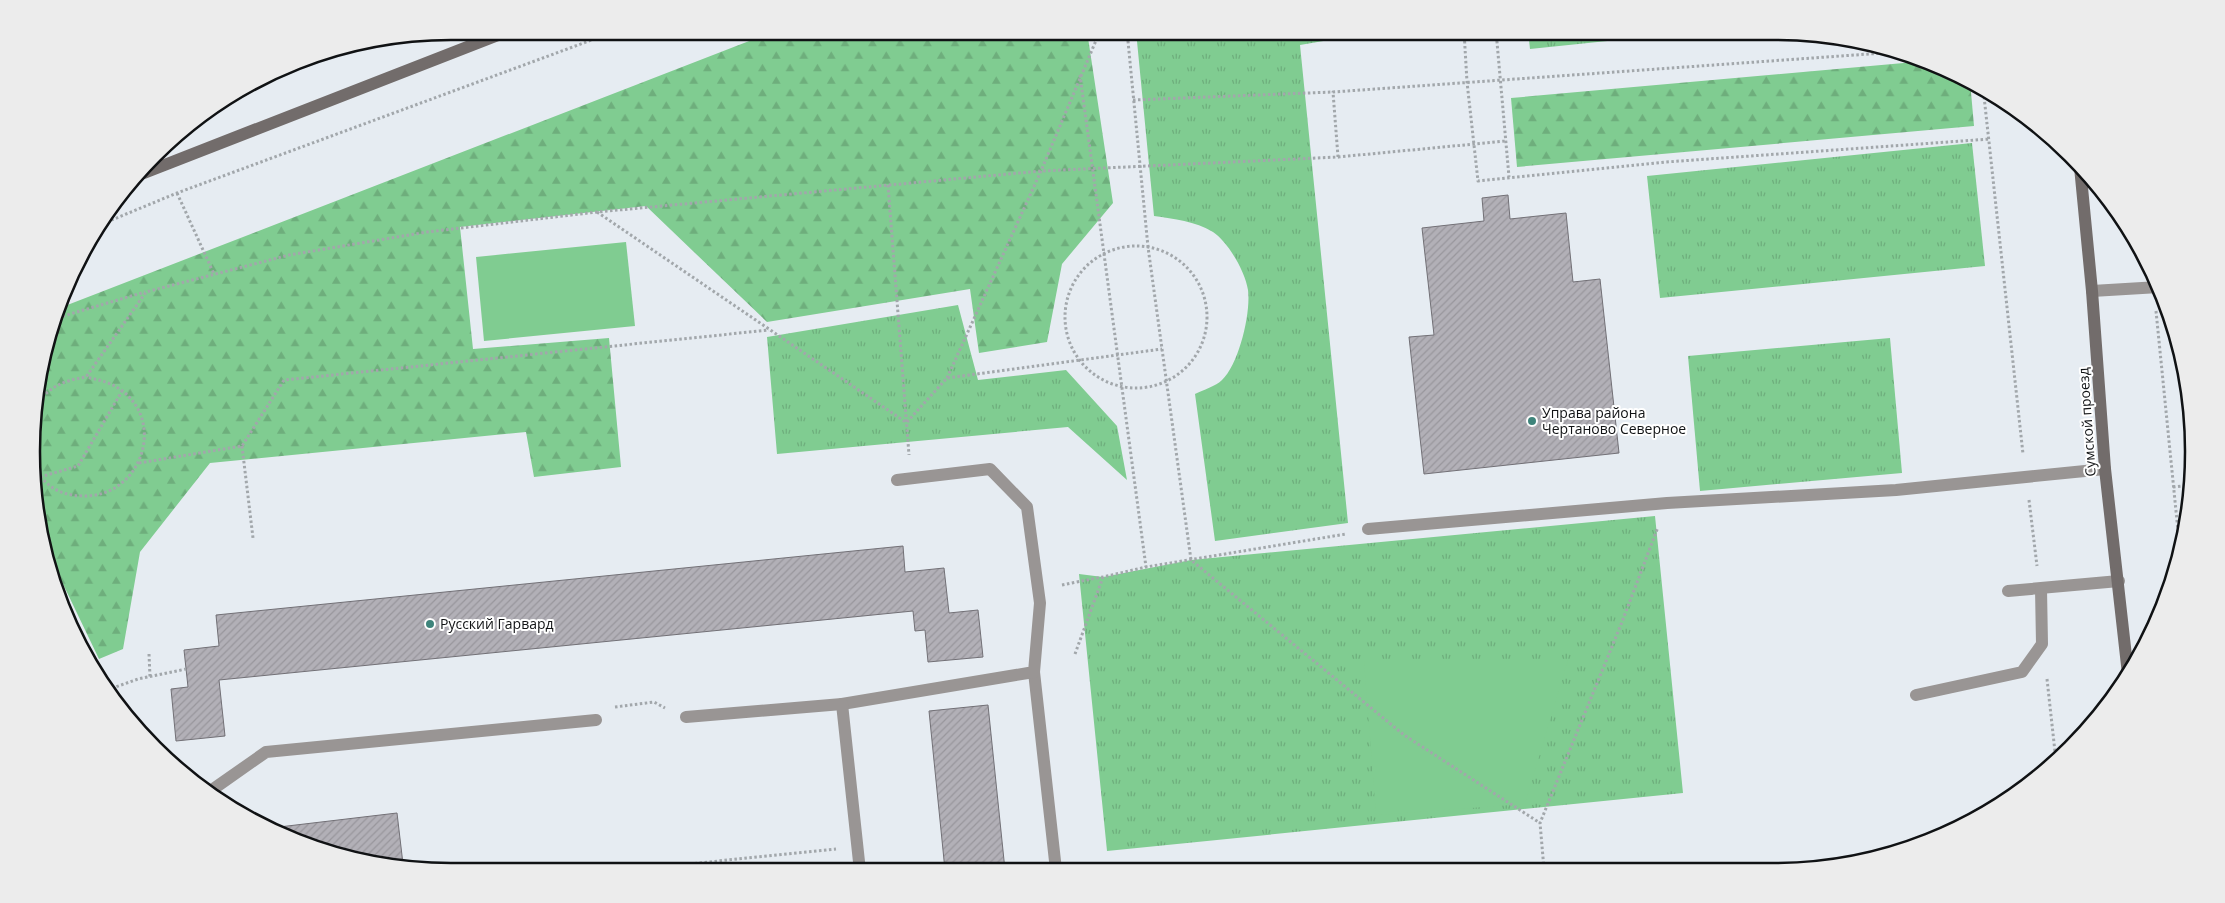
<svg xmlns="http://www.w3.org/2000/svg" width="2225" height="903" font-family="'Open Sans',sans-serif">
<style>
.grass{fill:url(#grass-tufts)}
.forest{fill:url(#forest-firs)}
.park{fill:#80cc91}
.building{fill:url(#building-hatch);stroke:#727076}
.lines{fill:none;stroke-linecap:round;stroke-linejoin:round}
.path{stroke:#a2a7ab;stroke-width:3;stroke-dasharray:2.5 2.5;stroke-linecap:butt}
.lane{stroke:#999594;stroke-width:12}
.secondary{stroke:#726c6b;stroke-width:12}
.poi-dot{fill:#3e847b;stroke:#fff;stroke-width:2}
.labels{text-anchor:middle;stroke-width:4;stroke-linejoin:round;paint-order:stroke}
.poi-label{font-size:14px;fill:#101214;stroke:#fff;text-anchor:start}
.street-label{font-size:14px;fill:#101214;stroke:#fff}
.rim{fill:none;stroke:#101214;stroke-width:2.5}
</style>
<defs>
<pattern id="grass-tufts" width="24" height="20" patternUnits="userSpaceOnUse" patternTransform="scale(1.25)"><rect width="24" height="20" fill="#80cc91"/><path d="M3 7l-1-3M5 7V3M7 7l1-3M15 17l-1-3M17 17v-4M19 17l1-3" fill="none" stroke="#6eae7c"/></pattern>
<pattern id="forest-firs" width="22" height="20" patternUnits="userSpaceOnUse" patternTransform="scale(1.25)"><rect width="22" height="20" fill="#80cc91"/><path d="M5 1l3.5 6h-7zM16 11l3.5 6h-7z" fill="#6eae7c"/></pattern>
<pattern id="building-hatch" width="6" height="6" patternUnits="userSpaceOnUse" patternTransform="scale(1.25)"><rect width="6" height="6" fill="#b2b0b7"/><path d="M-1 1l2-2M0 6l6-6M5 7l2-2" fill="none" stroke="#98969c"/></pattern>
</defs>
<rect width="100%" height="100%" fill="#e6ecf2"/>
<!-- grass -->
<g class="grass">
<path d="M1136,31H1382L1300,45L1348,523L1215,541L1195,394C1203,390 1216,386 1222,380C1239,364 1251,313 1248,290C1245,271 1228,242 1213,232C1195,221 1174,219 1154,216Z"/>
<polygon points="1528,31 1704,31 1530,49"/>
<polygon points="1972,143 1985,266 1660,298 1647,176"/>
<polygon points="958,305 978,380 1066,370 1117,426 1127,480 1068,427 777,454 767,337"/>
<polygon points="1890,338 1902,473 1700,491 1688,356"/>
<polygon points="1655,516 1683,793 1107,851 1079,574 1103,577 1191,560"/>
</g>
<!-- forest -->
<g class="forest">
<polygon points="775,31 1087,31 1113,203 1062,264 1047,342 979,353 970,289 767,322 646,206 460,227 473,349 609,338 621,467 534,477 526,432 210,463 140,552 123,649 99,659 39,534 35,396 57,309"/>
<polygon points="1926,61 1970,81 1974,126 1517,167 1511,98"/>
</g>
<!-- park -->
<g class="park">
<polygon points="626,242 635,326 484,341 476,257"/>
<polygon points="1364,660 1568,660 1525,804 1376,815"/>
</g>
<!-- building -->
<g class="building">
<polygon points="1508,195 1510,219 1566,213 1573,282 1600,279 1619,453 1424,474 1409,337 1434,335 1422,228 1484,221 1482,198"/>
<polygon points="903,546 905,572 944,568 949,613 978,610 983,657 928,662 925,630 915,631 913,611 219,680 225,736 176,741 171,689 188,687 184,650 219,646 216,615"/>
<polygon points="988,705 1005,870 945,870 929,711"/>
<polygon points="397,813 403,864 317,850 279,829 279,827"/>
</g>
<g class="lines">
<!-- path -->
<g class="path">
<polyline points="1127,31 1148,247 1191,560 1404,735 1540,823"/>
<polyline points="1464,31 1467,82 1478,181 1666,162 1990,139"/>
<polyline points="1496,31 1509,177"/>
<polyline points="1080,75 1146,567"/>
<polyline points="1983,87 2023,454"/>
<polyline points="1133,100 1333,92"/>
<polyline points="1338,157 1506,141"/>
<polyline points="888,185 909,455"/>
<polyline points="177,193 214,274"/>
<polyline points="597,212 907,423"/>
<polyline points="102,224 177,193 616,31"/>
<circle cx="1136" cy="317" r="71"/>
<polyline points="2156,311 2180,551"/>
<polyline points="53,319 145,292"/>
<polyline points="947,378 1041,171 1100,31"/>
<path d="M35,404C52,386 62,381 86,377L146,292L289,255L427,232L597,212L1041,171L1338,157L1333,92L1897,52"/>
<polyline points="907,422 947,378 1162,349"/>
<polyline points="242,446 253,538"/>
<polyline points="139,463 242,446 284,380 769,330"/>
<polyline points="37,473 40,477 38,478"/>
<path d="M40,477C45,481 49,486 55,489C63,494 74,496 84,496C140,497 167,423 121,390C110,382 99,380 86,377"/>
<polyline points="40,477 78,466 122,391"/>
<polyline points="2173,487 2191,485"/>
<polyline points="2029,500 2037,566"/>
<polyline points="1062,585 1102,577"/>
<polyline points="149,654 150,677"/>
<polyline points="1075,654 1103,577 1146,567 1346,534"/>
<polyline points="2047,679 2056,761"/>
<polyline points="107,690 138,679 186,669"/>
<polyline points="615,707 654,702 665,708"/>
<polyline points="1544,869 1540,823 1622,622 1658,527"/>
<polyline points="620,871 836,849"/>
</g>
<!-- lane -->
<g class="lane">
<polyline points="2092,291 2159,287"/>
<polyline points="1368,529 1667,503 1896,490 2105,469"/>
<polyline points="2008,591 2119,581"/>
<polyline points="1034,672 1056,870"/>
<polyline points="1916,695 2022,672 2042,644 2041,589"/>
<polyline points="842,704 1034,672 1040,603 1027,507 990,469 897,480"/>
<polyline points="686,717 842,704 860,871"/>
<polyline points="209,792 266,752 596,720"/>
</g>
<!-- secondary -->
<g class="secondary">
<polyline points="2080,167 2092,291 2105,469 2128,674"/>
<polyline points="144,173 508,31"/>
</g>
</g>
<!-- markers -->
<g class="poi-dot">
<circle cx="1532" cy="421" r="5"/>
<circle cx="430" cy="624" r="5"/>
</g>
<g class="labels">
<!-- poi labels -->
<g class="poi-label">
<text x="1542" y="418">Управа района<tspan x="1542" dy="16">Чертаново Северное</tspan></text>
<text x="440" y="629">Русский Гарвард</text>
</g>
<!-- street labels -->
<g class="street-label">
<text transform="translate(2087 422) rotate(-94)" y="5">Сумской проезд</text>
</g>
</g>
<!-- crop -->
<path d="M0 0H2225V903H0ZM451 40H1774A411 411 0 0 1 2185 451V452A411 411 0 0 1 1774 863H451A411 411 0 0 1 40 452V451A411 411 0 0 1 451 40Z" fill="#ececec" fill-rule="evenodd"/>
<path class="rim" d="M451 40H1774A411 411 0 0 1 2185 451V452A411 411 0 0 1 1774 863H451A411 411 0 0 1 40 452V451A411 411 0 0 1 451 40Z"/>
</svg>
